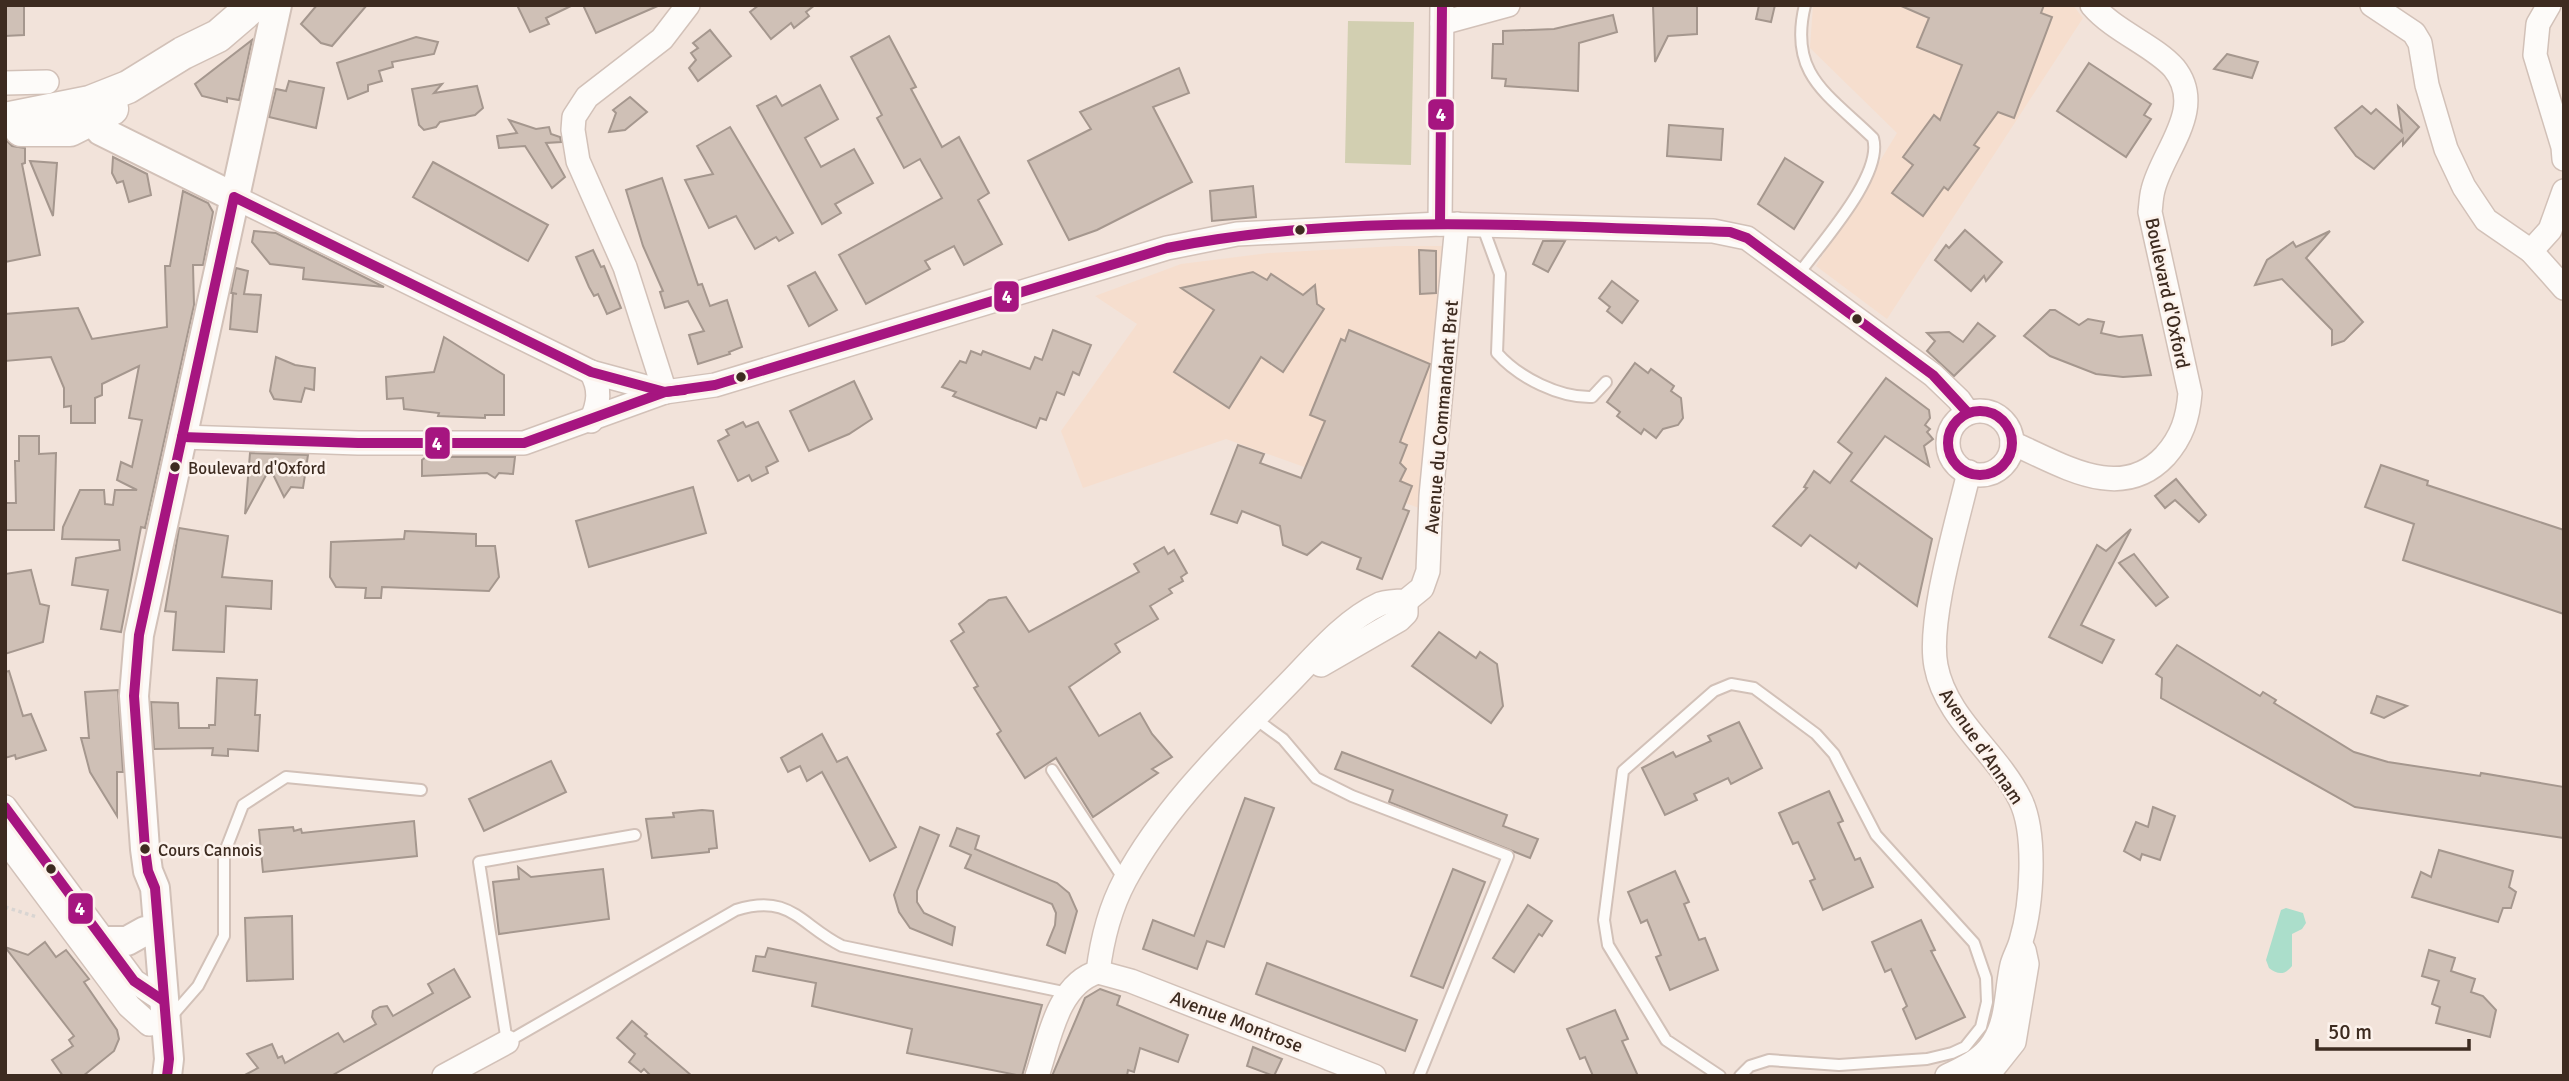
<svg xmlns="http://www.w3.org/2000/svg" width="2569" height="1081" font-family="Signika,sans-serif">
<style>
.built{fill:#f6dece}
.green{fill:#d2cfb1}
.water{fill:#abdecb}
.building{fill:#cfc0b6;stroke:#a5978e;stroke-width:2}
.lines{fill:none;stroke-linecap:round;stroke-linejoin:round}
.service-casing{stroke:#d2c1b8;stroke-width:14}
.minor-casing{stroke:#d2c1b8;stroke-width:26}
.tertiary-casing{stroke:#d2c1b8;stroke-width:32}
.secondary-casing{stroke:#d2c1b8;stroke-width:35}
.path{stroke:#d9d5d2;stroke-width:3.5;stroke-dasharray:3.5 3.5;stroke-linecap:butt}
.service{stroke:#fdfbf9;stroke-width:10}
.minor{stroke:#fdfbf9;stroke-width:23}
.tertiary{stroke:#fdfbf9;stroke-width:28}
.secondary{stroke:#fdfbf9;stroke-width:32}
.bus-1-casing{stroke:#fcf2ec;stroke-width:16}
.bus-1{stroke:#a61580;stroke-width:10}
.bus-dot{fill:#3d2b20;stroke:#fcf2ec;stroke-width:2.5}
.labels{text-anchor:middle;stroke-width:5;stroke-linejoin:round;paint-order:stroke}
.bus-label{font-size:17px;fill:#3d2b20;stroke:#fcf2ec;text-anchor:start}
.street-label{font-size:19px;fill:#3d2b20;stroke:#fcf2ec}
.line-badge{stroke:#fcf2ec;stroke-width:2.5}
.badge-label{font-size:19px;text-anchor:middle;font-weight:bold;fill:#fff}
</style>
<rect width="100%" height="100%" fill="#f2e3da"/>
<!-- built -->
<g class="built">
<polygon points="1813,5 2073,5 2083,18 1887,319 1816,266 1897,133 1810,48"/>
<polygon points="1396,246 1442,246 1422,509 1226,439 1083,488 1061,431 1137,324 1095,296 1181,264 1269,253"/>
</g>
<!-- green -->
<polygon class="green" points="1348,21 1414,22 1411,165 1345,163"/>
<!-- water -->
<path class="water" d="M2286,908L2303,913L2306,923L2302,929L2292,934V966C2285,975 2278,975 2269,968L2266,960L2281,910Z"/>
<!-- building -->
<g class="building">
<polygon points="5,5 24,5 24,35 5,36"/>
<polygon points="317,5 367,5 332,46 321,43 301,24"/>
<polygon points="517,5 573,5 546,18 549,24 530,32"/>
<polygon points="583,5 660,5 596,33"/>
<polygon points="759,5 815,5 806,12 809,16 794,28 791,23 771,39 750,12"/>
<polygon points="1653,5 1697,5 1697,34 1668,36 1655,62"/>
<polygon points="1759,5 1775,5 1771,22 1756,19"/>
<polygon points="1899,5 2044,5 2041,13 2052,17 2014,118 1998,112 1974,145 1979,148 1948,190 1944,187 1923,216 1892,193 1913,165 1903,157 1934,115 1940,120 1962,65 1917,47 1929,18"/>
<polygon points="1613,15 1617,32 1579,43 1578,91 1505,86 1506,79 1492,78 1493,44 1503,44 1503,31 1554,29"/>
<polygon points="710,30 731,56 698,81 689,68 696,60 691,53 698,48 693,43"/>
<polygon points="889,36 916,87 911,89 942,147 959,137 989,193 978,200 1002,244 964,265 954,246 925,261 930,269 866,304 839,255 942,198 920,159 904,168 877,118 882,115 851,57"/>
<polygon points="416,37 438,42 434,54 392,62 393,67 379,71 382,81 368,85 368,91 348,99 337,63"/>
<polygon points="252,40 239,100 227,98 227,102 202,96 195,84"/>
<polygon points="2227,54 2258,62 2252,78 2214,69"/>
<polygon points="2089,63 2151,104 2144,115 2151,119 2126,157 2057,111"/>
<polygon points="1179,68 1189,93 1153,107 1192,182 1097,230 1069,240 1028,161 1091,129 1080,112"/>
<polygon points="289,81 324,88 316,128 269,117 276,89 286,91"/>
<polygon points="442,84 434,93 477,86 483,108 475,115 440,122 436,127 424,130 419,125 412,89"/>
<polygon points="820,85 838,119 805,138 821,167 854,149 873,183 835,204 841,213 822,224 757,106 776,96 782,106"/>
<polygon points="630,97 647,112 625,130 609,132 616,113 613,110"/>
<polygon points="2362,106 2371,114 2376,109 2402,132 2398,106 2419,127 2403,145 2403,139 2374,169 2356,156 2335,128"/>
<polygon points="509,120 536,129 549,127 551,134 560,137 561,142 546,143 565,177 552,188 525,146 499,148 497,136 517,133"/>
<polygon points="1669,125 1723,129 1721,160 1667,156"/>
<polygon points="730,127 793,233 779,241 776,237 755,249 736,216 709,228 685,180 713,174 697,146"/>
<polygon points="5,139 12,146 25,148 25,163 22,164 40,255 5,262"/>
<polygon points="113,157 147,174 151,195 129,202 123,181 117,183 112,173"/>
<polygon points="1785,158 1823,182 1794,229 1758,204"/>
<polygon points="30,161 57,163 53,216"/>
<polygon points="433,162 548,225 528,261 413,197"/>
<polygon points="662,178 698,285 702,284 710,306 727,300 742,347 729,352 730,354 698,364 689,335 704,331 688,301 665,308 660,292 663,291 643,246 626,190"/>
<polygon points="1253,186 1256,217 1212,221 1210,191"/>
<polygon points="183,191 208,203 213,212 203,265 193,265 194,305 145,528 141,527 121,632 101,629 108,590 72,585 76,558 120,550 119,540 62,539 63,527 80,490 104,490 105,504 113,505 115,490 137,490 117,480 121,462 132,467 142,420 129,418 139,366 102,384 102,395 95,398 95,423 71,423 71,406 64,407 64,388 51,357 5,361 5,314 78,308 92,339 167,327 165,266 170,266"/>
<polygon points="1965,230 2002,262 1986,281 1984,276 1971,291 1935,260 1946,245 1949,248"/>
<polygon points="254,231 276,233 384,287 303,279 304,268 270,264 252,242"/>
<polygon points="2330,231 2306,258 2363,322 2344,341 2332,345 2332,330 2282,279 2255,285 2267,260 2293,242 2296,247"/>
<polygon points="1543,241 1565,241 1548,272 1533,264"/>
<polygon points="593,250 601,267 604,266 621,308 607,314 598,294 594,296 589,287 576,257"/>
<polygon points="1419,250 1436,251 1436,293 1420,294"/>
<polygon points="236,268 248,271 244,294 261,295 257,332 230,329 233,293 237,294 231,293"/>
<polygon points="815,272 837,310 809,326 788,286"/>
<polygon points="1253,272 1267,280 1271,274 1303,295 1315,285 1317,304 1324,309 1283,372 1261,357 1229,408 1174,372 1214,310 1181,288"/>
<polygon points="1612,281 1638,301 1622,323 1607,311 1610,307 1599,298"/>
<polygon points="2050,310 2055,310 2079,325 2088,319 2104,322 2101,333 2119,337 2142,335 2151,375 2123,377 2096,374 2050,356 2024,336"/>
<polygon points="1978,323 1995,336 1954,376 1927,351 1935,341 1927,333 1949,332 1963,342"/>
<polygon points="1053,330 1091,345 1079,375 1073,372 1064,395 1057,392 1046,420 1040,418 1036,428 953,396 956,392 942,387 960,361 966,363 971,351 981,355 983,351 1030,369 1035,357 1042,360"/>
<polygon points="1349,330 1430,364 1400,442 1407,445 1400,463 1406,469 1400,481 1412,486 1403,509 1409,511 1382,579 1357,569 1361,558 1322,542 1307,555 1283,545 1280,526 1242,511 1237,523 1211,514 1238,445 1264,454 1260,463 1301,478 1325,421 1310,415 1341,339 1345,341"/>
<polygon points="444,337 504,375 504,415 485,415 485,418 438,416 439,413 404,409 403,398 387,399 386,377 434,372"/>
<polygon points="276,357 295,365 315,368 314,390 305,388 301,402 274,399 270,391"/>
<polygon points="1635,363 1648,373 1651,369 1674,386 1671,391 1681,398 1683,418 1678,425 1663,429 1656,438 1644,429 1641,434 1617,416 1620,412 1607,402"/>
<polygon points="1886,378 1929,410 1930,418 1925,425 1930,429 1927,432 1933,439 1924,446 1929,466 1885,436 1851,481 1932,539 1917,606 1859,563 1856,568 1810,535 1801,546 1773,526 1807,488 1804,487 1814,471 1830,483 1852,453 1838,442"/>
<polygon points="854,381 872,419 849,434 809,451 790,411"/>
<polygon points="743,422 746,427 758,422 778,461 766,467 768,473 752,481 749,475 738,481 718,441 729,435 726,430"/>
<polygon points="19,436 39,436 39,454 56,453 54,530 5,530 5,503 16,503 15,461 19,461"/>
<polygon points="250,453 308,455 303,488 291,487 284,497 270,468 245,514"/>
<polygon points="426,457 515,457 513,474 499,473 495,478 487,473 422,476 422,460"/>
<polygon points="2381,465 2428,481 2427,485 2564,530 2564,614 2403,560 2414,524 2365,507"/>
<polygon points="2176,479 2206,515 2199,522 2175,500 2165,508 2155,496"/>
<polygon points="693,487 706,533 589,567 576,521"/>
<polygon points="179,528 228,536 222,577 272,581 271,609 226,606 224,652 173,650 176,612 165,611"/>
<polygon points="2131,529 2081,625 2114,640 2102,663 2049,637 2097,545 2106,551"/>
<polygon points="405,531 476,534 476,546 495,546 499,577 489,591 382,587 381,598 365,598 366,588 336,587 330,577 331,542 404,539"/>
<polygon points="1164,547 1168,554 1174,550 1187,573 1181,577 1183,581 1169,589 1172,593 1150,606 1158,619 1115,644 1120,652 1069,687 1099,736 1140,713 1152,734 1172,757 1152,769 1158,773 1093,817 1056,758 1025,778 997,734 1001,731 974,688 978,686 951,641 964,632 959,624 989,600 1006,597 1029,632 1139,572 1134,564"/>
<polygon points="2134,554 2168,597 2156,606 2119,563"/>
<polygon points="31,570 40,604 49,606 43,642 5,654 5,574"/>
<polygon points="1439,632 1476,658 1480,652 1497,664 1503,706 1491,723 1412,666"/>
<polygon points="2177,645 2260,696 2263,692 2276,700 2274,703 2354,752 2388,762 2480,776 2481,773 2564,787 2564,838 2355,807 2161,698 2162,678 2156,674"/>
<polygon points="9,671 23,716 31,714 46,750 16,759 15,755 5,758 5,672"/>
<polygon points="217,678 257,680 255,715 260,715 258,751 228,749 228,756 212,755 213,748 154,749 151,702 178,703 179,728 209,728 209,725 215,725"/>
<polygon points="118,690 123,772 117,772 117,816 90,772 81,738 89,738 85,692"/>
<polygon points="2377,696 2407,706 2384,718 2371,713"/>
<polygon points="1739,722 1762,768 1731,784 1728,778 1694,794 1697,800 1665,815 1642,768 1673,752 1676,757 1711,741 1708,736"/>
<polygon points="822,734 837,762 847,757 896,847 870,861 822,772 807,781 800,766 788,772 781,758"/>
<polygon points="1342,752 1507,815 1503,826 1538,839 1530,858 1389,802 1393,790 1335,769"/>
<polygon points="551,761 566,792 484,831 469,799"/>
<polygon points="1829,791 1843,821 1838,823 1855,860 1860,858 1873,887 1823,910 1810,881 1815,879 1798,842 1793,844 1779,813"/>
<polygon points="1245,798 1274,808 1224,947 1207,941 1197,969 1143,949 1153,920 1194,936"/>
<polygon points="2153,807 2175,816 2160,860 2142,854 2140,860 2124,851 2136,822 2148,827"/>
<polygon points="702,810 713,811 717,848 709,849 709,852 652,858 646,819 674,817 673,813"/>
<polygon points="414,821 417,856 263,872 259,830 293,827 294,831 301,829 302,833"/>
<polygon points="920,827 939,835 917,891 917,902 924,913 955,927 952,945 910,928 899,912 894,895"/>
<polygon points="957,828 979,836 975,849 1057,883 1069,893 1077,911 1065,953 1047,945 1055,925 1056,913 1052,904 965,868 971,855 950,846"/>
<polygon points="2439,850 2513,871 2509,887 2516,892 2511,908 2503,908 2498,922 2412,897 2421,872 2431,877"/>
<polygon points="518,867 531,877 603,869 609,919 499,934 493,882 519,879"/>
<polygon points="1453,869 1485,882 1443,988 1411,976"/>
<polygon points="1675,871 1689,902 1684,904 1699,940 1705,938 1718,970 1670,990 1656,957 1661,955 1647,920 1641,923 1628,892"/>
<polygon points="1528,905 1552,921 1542,936 1539,934 1514,972 1493,958"/>
<polygon points="292,916 293,979 247,981 245,918"/>
<polygon points="1921,920 1935,950 1931,951 1965,1017 1916,1039 1903,1009 1907,1006 1891,969 1885,972 1872,942"/>
<polygon points="45,942 56,957 66,950 89,979 84,982 117,1030 119,1039 114,1051 83,1076 63,1076 52,1060 73,1046 69,1040 74,1036 5,947 28,955"/>
<polygon points="768,948 1042,1005 1022,1076 907,1053 912,1029 812,1006 816,983 753,971 756,956 765,957"/>
<polygon points="2429,950 2455,958 2451,971 2475,979 2471,992 2483,996 2496,1010 2490,1037 2436,1023 2440,1007 2432,1004 2439,981 2422,976"/>
<polygon points="1267,963 1417,1020 1405,1051 1256,994"/>
<polygon points="454,969 470,997 331,1076 243,1076 258,1068 247,1054 272,1044 278,1058 282,1056 285,1063 338,1033 344,1042 376,1024 372,1017 373,1011 380,1007 387,1006 393,1016 433,993 428,984"/>
<polygon points="1100,989 1120,996 1117,1005 1188,1035 1178,1062 1140,1048 1134,1072 1128,1070 1127,1076 1052,1076 1085,998"/>
<polygon points="1615,1010 1628,1039 1622,1041 1638,1076 1593,1076 1585,1057 1580,1059 1567,1029"/>
<polygon points="632,1021 647,1034 645,1036 692,1076 651,1076 644,1069 641,1072 629,1062 635,1054 617,1038"/>
<polygon points="1253,1047 1282,1059 1274,1076 1247,1066"/>
</g>
<g class="lines">
<defs>
<g id="service">
<path d="M1482,225L1500,274L1497,353C1519,378 1560,398 1592,397L1606,382"/>
<path d="M1798,275C1820,244 1884,175 1873,138C1828,94 1788,75 1805,5"/>
<polyline points="1254,718 1283,739 1316,778 1352,796 1508,856 1419,1076"/>
<polyline points="1052,770 1125,881"/>
<path d="M635,835L479,862L507,1042L736,910C791,893 800,925 842,946L1068,993"/>
<polyline points="170,1018 198,986 224,936 224,854 243,805 286,777 421,790"/>
<polyline points="1720,1076 1666,1040 1608,945 1604,920 1623,771 1714,691 1731,684 1754,688 1816,734 1834,754 1876,835 1974,943 1986,978 1987,1002 1981,1027 1965,1047 1952,1053 1927,1059 1839,1065 1769,1060 1750,1066 1740,1076"/>
</g>
<g id="minor">
<polyline points="2372,5 2414,33 2420,43 2427,85 2446,149 2464,187 2486,220 2531,251 2550,230 2564,191"/>
<polyline points="2549,5 2538,24 2535,55 2563,147 2564,159"/>
<polyline points="1442,23 1508,5"/>
<polyline points="5,83 47,82"/>
<polyline points="234,197 591,372 665,392"/>
<polyline points="1440,224 1442,5"/>
<polyline points="2531,251 2564,288"/>
<polyline points="665,392 625,267 578,161 573,130 574,117 587,97 662,39 688,5"/>
<circle cx="1980" cy="443" r="32"/>
<path d="M591,421C599,403 601,389 591,372"/>
<polyline points="182,437 358,443 524,443 665,392 715,385 1167,248 1237,234 1440,224 1713,231 1747,238 1933,375 1959,400 1968,413"/>
<path d="M2012,443C2061,464 2120,504 2165,456C2182,437 2188,418 2190,393L2150,212C2151,205 2151,197 2153,190C2162,151 2207,109 2174,68C2155,46 2114,31 2092,5"/>
<polyline points="1321,665 1399,620 1406,613 1406,601"/>
<polyline points="5,807 134,981 164,1001"/>
<polyline points="5,840 129,1006 149,1024 166,1022"/>
<polyline points="1098,972 1131,981 1374,1076"/>
<polyline points="444,1076 507,1042"/>
<path d="M1037,1076C1049,1041 1057,984 1098,972C1102,939 1109,910 1125,880C1165,806 1226,748 1284,688C1312,660 1343,621 1380,604C1389,601 1397,601 1406,601L1422,588L1428,571L1431,496L1457,224"/>
<path d="M1947,1076C1965,1067 1982,1060 1993,1043C2008,1021 2006,990 2012,965C2014,957 2019,949 2021,941C2032,905 2037,833 2020,799C1997,752 1946,719 1936,666C1927,621 1958,520 1969,472"/>
<polyline points="1987,1076 2014,1042 2027,964 2024,950"/>
</g>
<g id="tertiary">
<polyline points="111,101 99,108 101,131 234,197"/>
<polyline points="105,941 127,941 145,931"/>
<polyline points="167,1076 169,1059 155,888 148,871 145,849 134,696 139,635 277,5"/>
</g>
<g id="secondary">
<polyline points="5,119 90,102 128,87 183,53 218,36 254,5"/>
<polyline points="21,130 70,130 112,109"/>
</g>
</defs>
<!-- service casing -->
<use href="#service" class="service-casing"/>
<!-- minor casing -->
<use href="#minor" class="minor-casing"/>
<!-- tertiary casing -->
<use href="#tertiary" class="tertiary-casing"/>
<!-- secondary casing -->
<use href="#secondary" class="secondary-casing"/>
<!-- path -->
<polyline class="path" points="5,907 37,917"/>
<!-- service -->
<use href="#service" class="service"/>
<!-- minor -->
<use href="#minor" class="minor"/>
<!-- tertiary -->
<use href="#tertiary" class="tertiary"/>
<!-- secondary -->
<use href="#secondary" class="secondary"/>
<defs>
<g id="bus-1">
<polyline points="1440,224 1442,5"/>
<circle cx="1980" cy="443" r="32"/>
<polyline points="182,437 358,443 524,443 665,392 684,390"/>
<polyline points="5,807 134,981 164,1001"/>
<path d="M167,1076L169,1059L155,888L148,871L145,849L134,696L139,635L234,197L591,372L665,392L715,385L1167,248C1352,211 1543,227 1730,232L1747,238L1933,375L1968,413"/>
</g>
</defs>
<!-- bus-1 casing -->
<use href="#bus-1" class="bus-1-casing"/>
<!-- bus-1 -->
<use href="#bus-1" class="bus-1"/>
</g>
<!-- markers -->
<g class="bus-dot">
<circle cx="1300" cy="230" r="6"/>
<circle cx="1857" cy="319" r="6"/>
<circle cx="741" cy="377" r="6"/>
<circle cx="175" cy="467" r="6"/>
<circle cx="145" cy="849" r="6"/>
<circle cx="51" cy="869" r="6"/>
</g>
<g class="labels">
<!-- bus labels -->
<g class="bus-label">
<text x="188" y="474">Boulevard d'Oxford</text>
<text x="158" y="856">Cours Cannois</text>
</g>
<!-- street labels -->
<g class="street-label">
<text transform="translate(2168 293) rotate(78)" y="7">Boulevard d'Oxford</text>
<text transform="translate(1441 417) rotate(-85)" y="7">Avenue du Commandant Bret</text>
<text transform="translate(1982 746) rotate(56)" y="7">Avenue d'Annam</text>
<text transform="translate(1237 1021) rotate(21)" y="7">Avenue Montrose</text>
</g>
</g>
<g class="line-badge">
<rect x="1427" y="98" width="28" height="33" rx="7" fill="#a61580"/>
<rect x="993" y="280" width="27" height="33" rx="7" fill="#a61580"/>
<rect x="424" y="426" width="27" height="34" rx="7" fill="#a61580"/>
<rect x="67" y="892" width="27" height="33" rx="7" fill="#a61580"/>
</g>
<g class="badge-label">
<text x="1441" y="121">4</text>
<text x="1007" y="303">4</text>
<text x="437" y="450">4</text>
<text x="80" y="915">4</text>
</g>
<!-- border -->
<rect width="2569" height="1081" fill="none" stroke="#3d2b20" stroke-width="14"/>
<!-- scale -->
<path d="M2317 1039v10h152v-10" fill="none" stroke="#3d2b20" stroke-width="3.5"/>
<text x="2328" y="1039" font-size="21" fill="#3d2b20" stroke="#fcf2ec" stroke-width="5" paint-order="stroke">50 m</text>
</svg>
